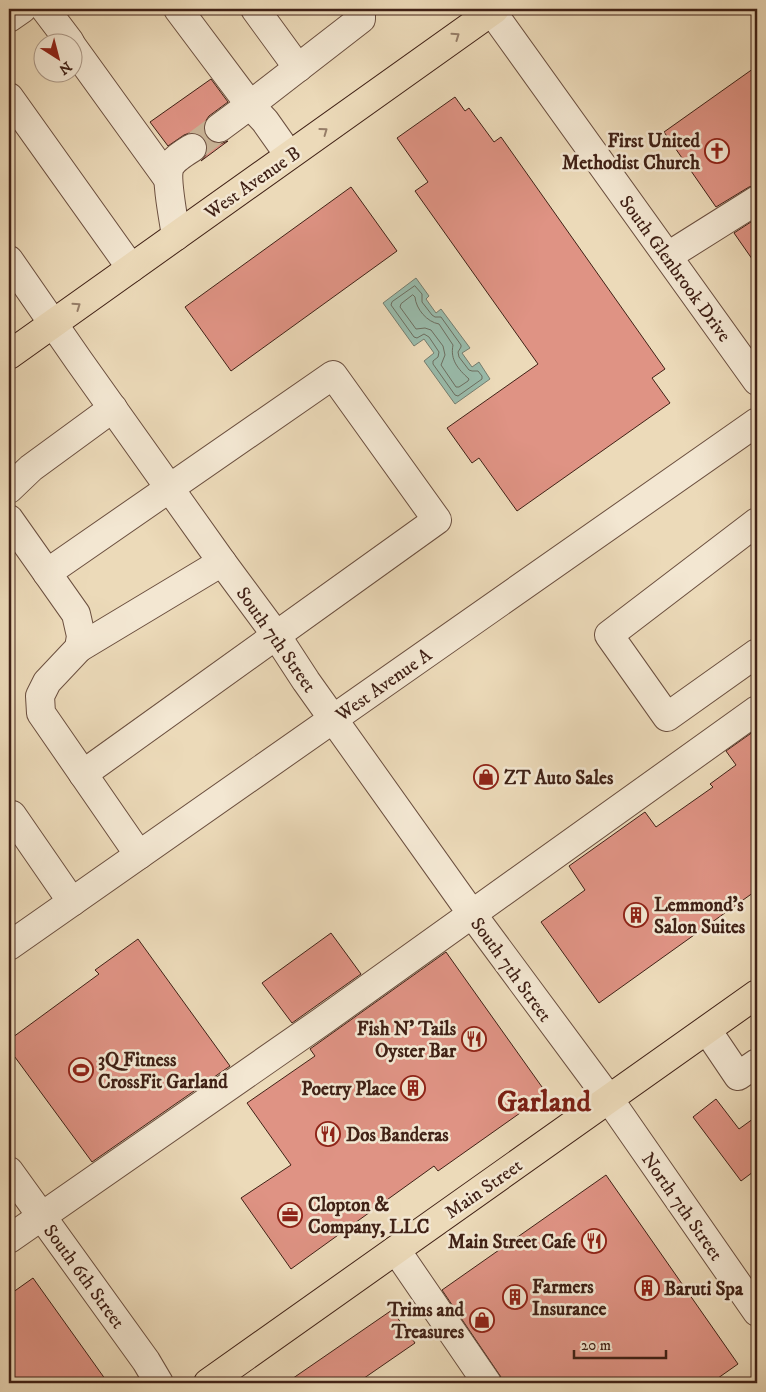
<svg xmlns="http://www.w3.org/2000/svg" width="766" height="1392" font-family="'IM FELL DW Pica',serif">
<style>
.water{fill:#99bbab;stroke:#757d6f}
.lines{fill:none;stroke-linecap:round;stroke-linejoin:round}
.shore{stroke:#6c6e60;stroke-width:1}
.building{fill:#df9384;stroke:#402116}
.minor-tunnel{stroke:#cab598;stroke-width:28;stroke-dasharray:28 14;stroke-linecap:butt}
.minor-casing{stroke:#6b4f3f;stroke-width:30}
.major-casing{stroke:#402116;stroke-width:30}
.minor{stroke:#f3e7d2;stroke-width:28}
.major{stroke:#ecdab9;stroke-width:28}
.oneway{stroke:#967e68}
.labels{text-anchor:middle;stroke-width:5;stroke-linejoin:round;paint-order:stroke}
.poi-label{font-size:19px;font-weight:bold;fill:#402116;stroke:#f3e7d2;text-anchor:start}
.street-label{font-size:19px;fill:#402116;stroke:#f3e7d2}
.town-label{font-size:29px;font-weight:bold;fill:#7a1f14;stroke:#f3e7d2}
</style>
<rect width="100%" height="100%" fill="#ecdab9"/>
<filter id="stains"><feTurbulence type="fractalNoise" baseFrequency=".004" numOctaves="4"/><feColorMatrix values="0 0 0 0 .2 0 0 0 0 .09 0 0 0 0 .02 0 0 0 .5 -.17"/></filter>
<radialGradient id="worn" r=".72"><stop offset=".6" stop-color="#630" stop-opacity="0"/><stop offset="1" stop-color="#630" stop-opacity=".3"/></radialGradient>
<!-- water -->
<polygon class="water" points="416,278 429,296 426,299 436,313 441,309 470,348 462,353 472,367 479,362 490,379 455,404 424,361 434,353 424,339 414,346 383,303"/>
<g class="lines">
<!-- shore -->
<g class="shore">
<polygon points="415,286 422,294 422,302 432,315 435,317 441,317 461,345 461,347 458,352 459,357 469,370 472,371 478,371 482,376 482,379 458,396 455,395 433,364 433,361 438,357 439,352 429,337 424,334 417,338 414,337 391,305 392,302"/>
<path d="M413,295L415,297C416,309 427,322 439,324L453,345C450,360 458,369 469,379L468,381L459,387H456L441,365L445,355L443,346L431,330L425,328L416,329L400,307L401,304Z"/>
</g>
</g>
<!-- building -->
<g class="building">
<polygon points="757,66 757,185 749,187 716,207 664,132"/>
<polygon points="211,79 228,102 209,116 205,122 204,130 206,137 212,142 220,144 228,141 201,161 206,155 208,147 205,139 200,134 192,132 184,135 168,146 150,122"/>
<polygon points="455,97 465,111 469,108 494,142 501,137 665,369 652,378 670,403 517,511 479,458 472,463 447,428 538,364 415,191 428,182 397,138"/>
<polygon points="351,187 397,251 231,371 185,307"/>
<polygon points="757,218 757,266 734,233"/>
<polygon points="757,729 757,890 599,1003 541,922 585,890 569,866 645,812 656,827 713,787 710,784 736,765 726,751"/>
<polygon points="331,933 361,974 292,1023 262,983"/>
<polygon points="138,939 230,1066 92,1162 9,1049 9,1040 99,974 95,970"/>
<polygon points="446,952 547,1094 438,1171 434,1166 291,1269 241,1198 291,1165 247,1103 315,1056 310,1049"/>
<polygon points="716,1099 739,1129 757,1116 757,1169 741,1181 693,1117"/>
<polygon points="606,1175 738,1364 711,1383 505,1383 442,1290"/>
<polygon points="33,1278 108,1383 9,1383 9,1295"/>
<polygon points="392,1310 415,1343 357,1383 286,1383"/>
</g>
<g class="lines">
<!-- minor-tunnel -->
<polyline class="minor-tunnel" points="192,148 219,128"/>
<defs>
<g id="minor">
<polyline points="45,9 70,42"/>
<polyline points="178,9 250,105 361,19 361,9"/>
<polyline points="255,9 298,68"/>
<polyline points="490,9 757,381"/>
<polyline points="9,18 22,9"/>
<polyline points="72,46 168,179"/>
<polyline points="9,97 131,268"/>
<polyline points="219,128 250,105 265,121 289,155"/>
<path d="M176,236C174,222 166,181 169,169C172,160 184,153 192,148"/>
<polyline points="668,256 757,200"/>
<polyline points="9,260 79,361 222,562 276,635 306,681 472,914 609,1099 757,1312"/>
<polyline points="9,489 31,468 113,408"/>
<polyline points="9,519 76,614 81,636 79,648 47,682 40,696 41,713 139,855"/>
<polyline points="757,522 609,635 667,717 757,653"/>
<polyline points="47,573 333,375 437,520 83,774"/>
<polyline points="79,648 222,562"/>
<polyline points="9,817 12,815 72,902"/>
<polyline points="9,946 757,422"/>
<polyline points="707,1030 738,1076 757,1063"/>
<polyline points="9,1171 146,1361 159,1383"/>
<polyline points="9,1239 321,1022 757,710"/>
<polyline points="396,1250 487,1383"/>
</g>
<g id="major">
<polyline points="9,355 495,9"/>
<polyline points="208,1383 757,994"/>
</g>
</defs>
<!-- minor casing -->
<use href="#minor" class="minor-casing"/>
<!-- major casing -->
<use href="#major" class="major-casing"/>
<!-- minor -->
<use href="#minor" class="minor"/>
<!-- major -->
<use href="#major" class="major"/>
</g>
<!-- one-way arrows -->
<defs><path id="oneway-chevron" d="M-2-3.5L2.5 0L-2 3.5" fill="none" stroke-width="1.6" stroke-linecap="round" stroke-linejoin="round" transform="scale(1.25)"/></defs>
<g class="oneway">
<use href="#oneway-chevron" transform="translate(456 36) rotate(-35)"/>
<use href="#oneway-chevron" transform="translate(324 131) rotate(-36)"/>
<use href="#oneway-chevron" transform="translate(77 306) rotate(-35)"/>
</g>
<!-- icons -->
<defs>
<symbol id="church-ring" viewBox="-11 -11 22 22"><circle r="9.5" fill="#f3e7d2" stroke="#8f2418" stroke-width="1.5"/><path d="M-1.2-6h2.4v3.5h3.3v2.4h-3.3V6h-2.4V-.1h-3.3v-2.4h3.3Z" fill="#8f2418"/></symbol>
<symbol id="shop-ring" viewBox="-11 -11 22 22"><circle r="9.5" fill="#f3e7d2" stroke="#8f2418" stroke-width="1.5"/><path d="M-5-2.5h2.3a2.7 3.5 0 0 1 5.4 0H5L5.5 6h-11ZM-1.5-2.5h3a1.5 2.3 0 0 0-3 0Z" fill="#8f2418"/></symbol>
<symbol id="building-ring" viewBox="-11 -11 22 22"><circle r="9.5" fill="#f3e7d2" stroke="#8f2418" stroke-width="1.5"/><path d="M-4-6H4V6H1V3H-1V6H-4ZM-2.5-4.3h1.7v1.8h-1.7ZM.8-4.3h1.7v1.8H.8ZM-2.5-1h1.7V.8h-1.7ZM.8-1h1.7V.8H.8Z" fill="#8f2418"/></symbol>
<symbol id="restaurant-ring" viewBox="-11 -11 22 22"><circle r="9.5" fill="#f3e7d2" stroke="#8f2418" stroke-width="1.5"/><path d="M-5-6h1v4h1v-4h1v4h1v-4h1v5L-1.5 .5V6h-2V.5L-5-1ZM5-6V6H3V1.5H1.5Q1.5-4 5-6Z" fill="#8f2418"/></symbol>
<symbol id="stadium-ring" viewBox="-11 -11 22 22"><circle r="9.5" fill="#f3e7d2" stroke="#8f2418" stroke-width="1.5"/><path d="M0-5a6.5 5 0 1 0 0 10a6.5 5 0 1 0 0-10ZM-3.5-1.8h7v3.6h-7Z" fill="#8f2418"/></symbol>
<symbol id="office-ring" viewBox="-11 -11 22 22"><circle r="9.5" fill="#f3e7d2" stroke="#8f2418" stroke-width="1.5"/><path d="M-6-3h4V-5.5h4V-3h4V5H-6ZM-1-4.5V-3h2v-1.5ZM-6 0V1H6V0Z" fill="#8f2418"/></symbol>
</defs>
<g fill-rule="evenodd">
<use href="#church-ring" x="703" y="137" width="28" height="28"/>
<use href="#shop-ring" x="472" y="763" width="28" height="28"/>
<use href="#building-ring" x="622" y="901" width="28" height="28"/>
<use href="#restaurant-ring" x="460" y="1025" width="28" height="28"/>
<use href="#stadium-ring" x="67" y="1056" width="28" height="28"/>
<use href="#building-ring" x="399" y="1074" width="28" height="28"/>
<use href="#restaurant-ring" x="314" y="1120" width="28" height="28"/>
<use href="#office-ring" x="276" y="1201" width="28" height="28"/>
<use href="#restaurant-ring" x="580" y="1227" width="28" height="28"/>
<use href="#building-ring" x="633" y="1274" width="28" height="28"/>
<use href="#building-ring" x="501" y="1283" width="28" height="28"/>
<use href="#shop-ring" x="468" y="1306" width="28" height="28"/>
</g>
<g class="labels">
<!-- poi labels -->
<g class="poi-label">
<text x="700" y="147" text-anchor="end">First United<tspan x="700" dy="22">Methodist Church</tspan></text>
<text x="504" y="784">ZT Auto Sales</text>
<text x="654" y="911">Lemmond's<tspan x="654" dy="22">Salon Suites</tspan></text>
<text x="456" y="1035" text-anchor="end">Fish N' Tails<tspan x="456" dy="22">Oyster Bar</tspan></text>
<text x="98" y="1066">3Q Fitness<tspan x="98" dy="22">CrossFit Garland</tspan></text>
<text x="396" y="1095" text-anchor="end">Poetry Place</text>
<text x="346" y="1141">Dos Banderas</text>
<text x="308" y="1211">Clopton &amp;<tspan x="308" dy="22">Company, LLC</tspan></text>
<text x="576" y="1248" text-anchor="end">Main Street Cafe</text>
<text x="532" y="1293">Farmers<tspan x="532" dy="22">Insurance</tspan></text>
<text x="664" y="1295">Baruti Spa</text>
<text x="464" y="1316" text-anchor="end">Trims and<tspan x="464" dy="22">Treasures</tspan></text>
</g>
<!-- street labels -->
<g class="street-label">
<text transform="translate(252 182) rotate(-35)" y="7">West Avenue B</text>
<text transform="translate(676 268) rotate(54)" y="7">South Glenbrook Drive</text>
<text transform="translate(277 639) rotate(55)" y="7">South 7th Street</text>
<text transform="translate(383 684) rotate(-35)" y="7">West Avenue A</text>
<text transform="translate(512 969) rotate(54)" y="7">South 7th Street</text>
<text transform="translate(483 1188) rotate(-35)" y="7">Main Street</text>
<text transform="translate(683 1206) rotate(55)" y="7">North 7th Street</text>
<text transform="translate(85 1276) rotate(54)" y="7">South 6th Street</text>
</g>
<!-- town labels -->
<g class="town-label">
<text x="544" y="1111">Garland</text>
</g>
</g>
<!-- margin -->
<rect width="766" height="1392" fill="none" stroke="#ecdab9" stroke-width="30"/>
<rect x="10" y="10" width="746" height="1372" fill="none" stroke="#402116" stroke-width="2.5"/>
<rect x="15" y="15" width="736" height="1362" fill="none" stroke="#402116"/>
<!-- north arrow -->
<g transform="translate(58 58) rotate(144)"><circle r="24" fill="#f3e7d2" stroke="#ab9887"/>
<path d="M0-4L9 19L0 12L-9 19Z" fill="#8f2418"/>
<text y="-8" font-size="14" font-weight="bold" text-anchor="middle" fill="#402116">N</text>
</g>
<!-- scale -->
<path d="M574 1350v8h92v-8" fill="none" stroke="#402116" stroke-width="2.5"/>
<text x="581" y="1350" font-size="15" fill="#402116" stroke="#f3e7d2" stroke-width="4" paint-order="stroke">20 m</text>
<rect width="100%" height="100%" filter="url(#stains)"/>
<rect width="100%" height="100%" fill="url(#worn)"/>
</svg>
